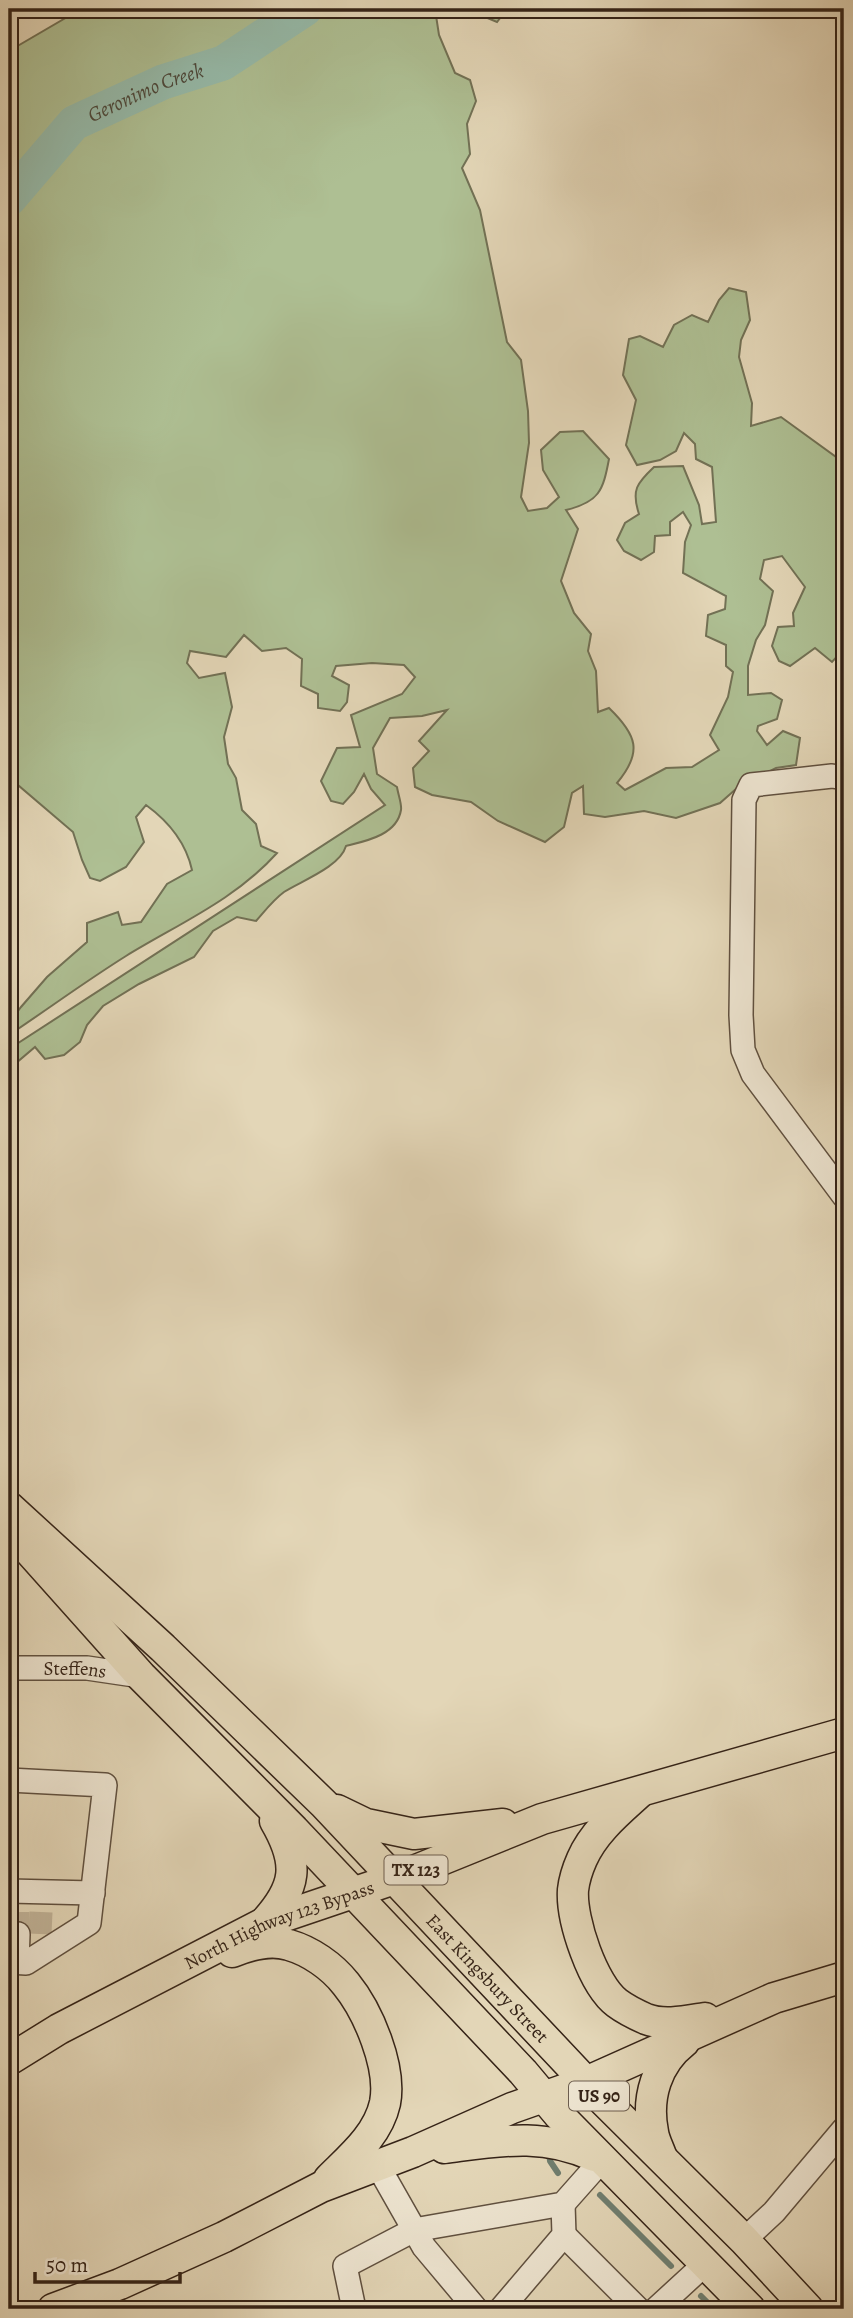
<svg xmlns="http://www.w3.org/2000/svg" width="853" height="2318" font-family="Alegreya,serif">
<style>
.green{fill:#aebf93;stroke:#727155;stroke-width:2}
.lines{fill:none;stroke-linecap:round;stroke-linejoin:round}
.stream{stroke:#6f7e6f;stroke-width:6}
.river{stroke:#96baa9;stroke-width:35}
.minor-tunnel{stroke:#c0b297;stroke-width:23;stroke-dasharray:23 11;stroke-linecap:butt}
.minor-casing{stroke:#60503f;stroke-width:26}
.major-casing{stroke:#352317;stroke-width:33}
.minor{stroke:#ede4d0;stroke-width:23}
.major{stroke:#e3d6b7;stroke-width:30}
.labels{text-anchor:middle;stroke-width:7;stroke-linejoin:round;paint-order:stroke}
.shield{fill:#ede4d0;stroke:#6c5d4e;stroke-width:2}
.shield-label{font-size:18px;font-weight:bold;fill:#352317}
.street-label{font-size:19px;fill:#352317;stroke:#ede4d0}
.water-label{font-size:21px;font-style:italic;fill:#4d493c;stroke:#ede4d0}
</style>
<rect width="100%" height="100%" fill="#e3d6b7"/>
<filter id="stains"><feTurbulence type="fractalNoise" baseFrequency=".00286" numOctaves="4"/><feColorMatrix values="0 0 0 0 .2 0 0 0 0 .09 0 0 0 0 .02 0 0 0 .5 -.17"/></filter>
<radialGradient id="worn" r=".72"><stop offset=".6" stop-color="#630" stop-opacity="0"/><stop offset="1" stop-color="#630" stop-opacity=".3"/></radialGradient>
<!-- green -->
<g class="green">
<path d="M81,9H435L439,35L455,73L470,80L476,101L467,124L470,154L462,168L480,210L507,342L521,360L528,411L529,443L521,497L528,511L547,508L559,497L543,470L541,450L560,432L583,431L609,459C603,491 599,502 566,510L578,529L561,581L574,613L591,634L588,651L596,671L598,712L609,708C637,735 643,752 617,783L625,790L666,768L692,767L719,750L710,735L728,697L733,672L726,666V645L706,636L708,615L725,609L726,596L683,573L685,542L691,525L683,512L670,522V535L655,536L654,552L641,560L624,551L617,540L625,523L639,514C631,490 637,483 654,467L683,466L699,505L702,524L716,522L712,467L696,459L695,444L684,433L676,451L660,460L637,465L626,445L636,400L623,375L629,339L640,336L663,347L674,325L692,315L708,322L719,300L729,288L746,292L750,320L741,340L739,357L752,403L751,426L781,417L836,457L844,473V649L832,662L815,648L790,666L779,661L772,646L778,627L794,626L793,613L805,587L782,556L764,560L760,579L773,591L765,625L756,640L748,666V695L771,693L782,700L777,719L758,726L757,731L767,745L783,731L800,738L796,765L776,768L737,788L720,803L676,818L644,811L605,817L584,814L583,786L572,793L564,827L545,842L498,821L471,802L432,795L415,787L413,768L429,751L419,741L447,710L422,716L390,718L373,748L377,774L397,787C398,794 402,804 401,810C397,835 366,841 346,846C340,867 301,881 284,892C273,900 264,912 256,921L237,917L213,931L194,957L139,984L103,1006L87,1025L80,1042L64,1055L45,1059L35,1047L9,1069V1049L385,805L371,789L364,774L354,792L343,804L331,801L321,781L337,748L360,747L351,715L402,694L415,677L404,665L372,663L336,666L332,676L349,685L347,702L340,711L318,708V694L301,686L302,659L286,648L262,651L244,635L226,657L190,651L187,663L199,678L225,673L232,707L224,737L228,764L236,778L242,810L256,824L261,846L277,853C235,900 178,924 126,956C86,981 48,1009 9,1035V1023L21,1007L47,977L87,942V923L118,912L122,925L141,922L167,884L192,870C186,843 168,821 146,805L136,817L144,842L126,867L100,881L90,878L82,860L73,832L19,786L11,789L9,801V51Z"/>
<polygon points="466,9 507,9 497,22"/>
</g>
<g class="lines">
<!-- stream -->
<g class="stream">
<polyline points="549,2153 550,2161 558,2173"/>
<polyline points="600,2195 671,2266"/>
<polyline points="701,2296 714,2309"/>
</g>
<!-- river -->
<path class="river" id="s1" d="M9,199L74,123L163,82L223,63L305,9"/>
<!-- minor-tunnel -->
<g class="minor-tunnel">
<polyline points="18,1934 18,1912"/>
<polyline points="40,1934 41,1912"/>
</g>
<defs>
<g id="minor">
<polyline points="844,778 832,776 751,785 744,800 741,1015 743,1050 753,1074 844,1196"/>
<path id="s2" d="M9,1668H87L141,1676"/>
<polyline points="9,1780 105,1785 89,1923 26,1963 9,1962"/>
<polyline points="9,1891 93,1893"/>
<polyline points="17,1962 18,1934"/>
<polyline points="378,2166 424,2247 476,2309"/>
<polyline points="564,2235 638,2309"/>
<polyline points="744,2240 774,2212 844,2129"/>
<polyline points="354,2309 345,2266 414,2230 563,2204 602,2160"/>
<polyline points="501,2309 564,2235 563,2204"/>
<polyline points="656,2309 705,2264"/>
</g>
<g id="major">
<path id="s3" d="M9,1507L163,1648L324,1804L601,2098L744,2240L808,2309"/>
<polyline points="16,1536 141,1676 294,1830 523,2072 559,2115 750,2309"/>
<path d="M638,1794C617,1813 594,1832 582,1859C578,1868 574,1881 573,1890C571,1920 593,1985 617,2003C625,2009 637,2015 646,2019C664,2026 686,2021 705,2018"/>
<polyline points="337,1810 366,1824 414,1834 503,1824"/>
<path d="M264,1923C297,1887 300,1864 275,1821"/>
<path d="M232,1952C250,1945 270,1939 289,1945C310,1951 332,1966 346,1984C368,2011 392,2067 385,2103C378,2135 351,2157 329,2179"/>
<path id="s4" d="M9,2060L59,2029L264,1923L394,1879L542,1819L844,1733"/>
<path d="M444,2148C499,2141 542,2132 594,2156"/>
<path d="M662,2158C659,2149 654,2140 653,2132C646,2097 657,2063 684,2042"/>
<polyline points="53,2309 120,2284 224,2237 321,2187 413,2152 512,2108 586,2082 774,1998 844,1977"/>
</g>
</defs>
<!-- minor casing -->
<use href="#minor" class="minor-casing"/>
<!-- major casing -->
<use href="#major" class="major-casing"/>
<!-- minor -->
<use href="#minor" class="minor"/>
<!-- major -->
<use href="#major" class="major"/>
</g>
<g class="labels">
<!-- shield labels -->
<g class="shield">
<rect x="384.5" y="1855.5" width="63" height="29" rx="5"/>
<rect x="569" y="2081.5" width="60" height="29" rx="5"/>
</g>
<g class="shield-label">
<text x="416" y="1876">TX 123</text>
<text x="599" y="2102">US 90</text>
</g>
<!-- street labels -->
<g class="street-label">
<text dy="7" stroke="none"><textPath href="#s2" startOffset="66">Steffens</textPath></text>
<text dy="7" stroke="none"><textPath href="#s4" startOffset="303">North Highway 123 Bypass</textPath></text>
<text dy="7" stroke="none"><textPath href="#s3" startOffset="672">East Kingsbury Street</textPath></text>
</g>
<!-- water labels -->
<g class="water-label">
<text dy="7" stroke="none"><textPath href="#s1" startOffset="178">Geronimo Creek</textPath></text>
</g>
</g>
<!-- margin -->
<rect width="853" height="2318" fill="none" stroke="#e3d6b7" stroke-width="35"/>
<rect x="10" y="10" width="832" height="2297" fill="none" stroke="#352317" stroke-width="3.5"/>
<rect x="18" y="18" width="818" height="2283" fill="none" stroke="#352317" stroke-width="2"/>
<!-- scale -->
<path d="M35 2272v10h145v-10" fill="none" stroke="#352317" stroke-width="3.5"/>
<text x="46" y="2272" font-size="21" fill="#352317" stroke="#ede4d0" stroke-width="5" paint-order="stroke">50 m</text>
<rect width="100%" height="100%" filter="url(#stains)"/>
<rect width="100%" height="100%" fill="url(#worn)"/>
</svg>
